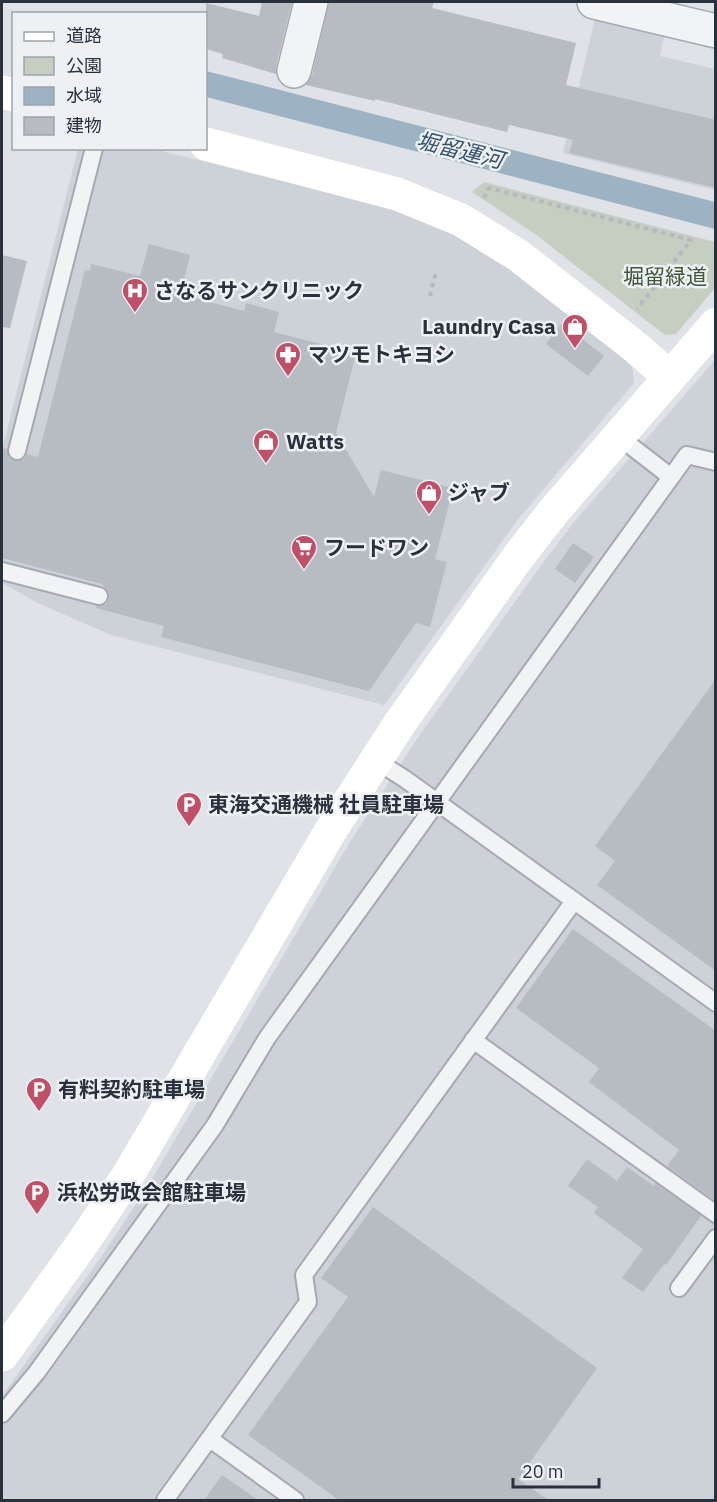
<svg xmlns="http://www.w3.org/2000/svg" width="717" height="1502" font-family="'IBM Plex Sans','Noto Sans JP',sans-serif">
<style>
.built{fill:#cdd1d8}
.green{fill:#c5cfc1}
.water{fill:#9db2c3}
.building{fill:#b6bcc2}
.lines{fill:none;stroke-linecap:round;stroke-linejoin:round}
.lane-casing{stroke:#a5a9b0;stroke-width:20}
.street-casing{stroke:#a5a9b0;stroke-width:36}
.path{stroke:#b5b9be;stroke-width:4;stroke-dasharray:4.5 4.5;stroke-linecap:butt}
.lane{stroke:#f1f3f5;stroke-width:16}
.street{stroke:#f1f3f5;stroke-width:33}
.secondary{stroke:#fff;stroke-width:33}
.labels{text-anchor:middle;stroke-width:5;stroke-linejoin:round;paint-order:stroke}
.park-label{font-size:21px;fill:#3f5638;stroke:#eef1f4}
.poi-label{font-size:21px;font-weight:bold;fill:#29313c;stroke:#eef1f4;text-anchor:start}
.water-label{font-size:22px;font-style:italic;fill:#38526b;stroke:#eef1f4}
</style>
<rect width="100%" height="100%" fill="#dfe2e6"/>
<!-- built -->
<g class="built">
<polygon points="596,15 665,32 660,56 715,69 715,190 563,153"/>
<polygon points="78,149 153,149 393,208 454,233 510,269 632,364 634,383 519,518 384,705 111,635 38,603 2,583 2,450"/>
<polygon points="715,360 715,1500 2,1500 2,1396 101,1257 146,1189 350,842 419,736 537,571 574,522"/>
</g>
<!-- green -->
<polygon class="green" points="484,182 715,242 715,288 676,334 665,335 535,234 472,192"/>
<!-- water -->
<polygon class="water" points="206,71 715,202 715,229 206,97"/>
<!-- building -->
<g class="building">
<polygon points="262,2 292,2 276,67 276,74 222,58 223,54 206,49 206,3 259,16"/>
<polygon points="329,2 434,2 432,8 576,43 566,85 716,120 716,188 569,153 573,140 509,125 507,132 375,99 375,101 306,85 312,75"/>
<polygon points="149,244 190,255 182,288 196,291 194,298 244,311 246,303 279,312 274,332 356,353 336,433 374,497 381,470 453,488 435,559 447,562 430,627 416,623 369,691 161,637 164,626 96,608 97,606 106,604 109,598 109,593 102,584 2,558 2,448 7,449 9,458 15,461 24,459 27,454 38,457 85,270 90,271 91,264 140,276"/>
<polygon points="2,255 27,261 10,328 2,327"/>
<polygon points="562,323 604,356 588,376 546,344"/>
<polygon points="573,543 594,557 575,583 555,569"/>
<polygon points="716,679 716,971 597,885 615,861 595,846"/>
<polygon points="573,929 716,1031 716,1196 713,1199 667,1166 679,1150 589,1082 599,1068 516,1008"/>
<polygon points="587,1159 617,1181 627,1167 654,1186 655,1183 701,1216 666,1265 664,1264 643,1292 622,1278 643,1249 594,1213 598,1207 568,1186"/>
<polygon points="373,1207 597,1368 518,1479 548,1500 339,1500 248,1435 348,1297 321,1278"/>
<polygon points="222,1475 258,1500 204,1500"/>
</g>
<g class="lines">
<defs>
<g id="lane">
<polyline points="618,436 671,477"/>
<polyline points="17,451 94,148"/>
<polyline points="2,571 99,596"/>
<polyline points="375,760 405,779 716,1003"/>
<polyline points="473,1040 716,1214"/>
<polyline points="679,1288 716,1238"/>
<polyline points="2,1414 37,1372 215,1125 267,1038 687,455 716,462"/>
<polyline points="210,1439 295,1500"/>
<polyline points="165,1500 308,1302 304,1275 574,901"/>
</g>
<g id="street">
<polyline points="594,2 716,31"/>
<polyline points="294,71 311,2"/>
</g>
</defs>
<!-- lane casing -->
<use href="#lane" class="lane-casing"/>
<!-- street casing -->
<use href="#street" class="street-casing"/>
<!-- path -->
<g class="path">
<polyline points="484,198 489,188 691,240 637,309"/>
<polyline points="430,296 436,272"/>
</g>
<!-- lane -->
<use href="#lane" class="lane"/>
<!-- street -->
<use href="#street" class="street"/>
<!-- secondary -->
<g class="secondary">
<polyline points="2,92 14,95"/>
<polyline points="206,144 397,194 461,220 519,256 634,346 670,377"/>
<polyline points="2,1355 82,1244 127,1177 331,830 400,723 518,557 553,512 716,324"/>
</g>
</g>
<!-- icons -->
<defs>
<symbol id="hospital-pin" viewBox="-11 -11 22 30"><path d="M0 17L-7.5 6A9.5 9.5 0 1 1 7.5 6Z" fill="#bf5067" stroke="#eef1f4"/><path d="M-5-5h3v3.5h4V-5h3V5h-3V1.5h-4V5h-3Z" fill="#fff"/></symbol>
<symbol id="shop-pin" viewBox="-11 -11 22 30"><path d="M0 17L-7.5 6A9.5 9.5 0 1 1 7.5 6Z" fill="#bf5067" stroke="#eef1f4"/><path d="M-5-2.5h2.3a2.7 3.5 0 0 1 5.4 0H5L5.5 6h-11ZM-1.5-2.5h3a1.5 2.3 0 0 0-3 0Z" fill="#fff"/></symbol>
<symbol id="pharmacy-pin" viewBox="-11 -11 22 30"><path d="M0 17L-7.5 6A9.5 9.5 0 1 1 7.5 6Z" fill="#bf5067" stroke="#eef1f4"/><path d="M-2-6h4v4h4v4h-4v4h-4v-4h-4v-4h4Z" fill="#fff"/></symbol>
<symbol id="supermarket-pin" viewBox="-11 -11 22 30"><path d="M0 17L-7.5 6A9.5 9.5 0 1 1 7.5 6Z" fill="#bf5067" stroke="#eef1f4"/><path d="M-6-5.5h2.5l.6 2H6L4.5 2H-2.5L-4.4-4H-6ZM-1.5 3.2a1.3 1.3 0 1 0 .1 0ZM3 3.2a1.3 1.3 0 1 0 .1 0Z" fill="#fff"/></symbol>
<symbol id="parking-pin" viewBox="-11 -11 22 30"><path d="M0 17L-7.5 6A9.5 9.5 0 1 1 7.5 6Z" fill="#bf5067" stroke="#eef1f4"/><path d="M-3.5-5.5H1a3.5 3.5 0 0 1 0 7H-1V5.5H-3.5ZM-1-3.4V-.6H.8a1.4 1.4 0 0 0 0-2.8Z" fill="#fff"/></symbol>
</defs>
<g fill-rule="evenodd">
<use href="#hospital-pin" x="120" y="276" width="30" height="40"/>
<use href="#shop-pin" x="560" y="312" width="30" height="40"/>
<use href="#pharmacy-pin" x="273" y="340" width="30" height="40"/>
<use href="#shop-pin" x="251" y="427" width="30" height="40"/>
<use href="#shop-pin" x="414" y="478" width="30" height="40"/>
<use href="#supermarket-pin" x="289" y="533" width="30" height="40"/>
<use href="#parking-pin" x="174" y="790" width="30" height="40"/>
<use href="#parking-pin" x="24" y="1075" width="30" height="40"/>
<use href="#parking-pin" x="22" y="1178" width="30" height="40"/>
</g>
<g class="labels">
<!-- park labels -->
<g class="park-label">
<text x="665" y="284">堀留緑道</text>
</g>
<!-- poi labels -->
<g class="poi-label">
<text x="154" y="298">さなるサンクリニック</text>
<text x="556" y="334" text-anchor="end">Laundry Casa</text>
<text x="308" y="362">マツモトキヨシ</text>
<text x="286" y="449">Watts</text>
<text x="448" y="500">ジャブ</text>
<text x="324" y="555">フードワン</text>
<text x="208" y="812">東海交通機械 社員駐車場</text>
<text x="58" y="1097">有料契約駐車場</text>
<text x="57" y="1200">浜松労政会館駐車場</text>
</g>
<!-- water labels -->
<g class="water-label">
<text transform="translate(460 150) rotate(14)" y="8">堀留運河</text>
</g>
</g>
<!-- border -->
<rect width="717" height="1502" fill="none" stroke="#29313c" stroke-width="6"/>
<!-- legend -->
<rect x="12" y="12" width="195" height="138" fill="#eef1f4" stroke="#9fa4aa" stroke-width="1.5"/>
<rect x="24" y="32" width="30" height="9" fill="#ffffff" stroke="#9fa4aa" stroke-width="1.5"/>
<text x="66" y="42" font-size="18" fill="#29313c">道路</text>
<rect x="24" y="57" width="30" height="18" fill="#c5cfc1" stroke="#9fa4aa" stroke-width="1.5"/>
<text x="66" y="72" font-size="18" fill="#29313c">公園</text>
<rect x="24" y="87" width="30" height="18" fill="#9db2c3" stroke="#9fa4aa" stroke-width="1.5"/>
<text x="66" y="102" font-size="18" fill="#29313c">水域</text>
<rect x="24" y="117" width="30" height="18" fill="#b6bcc2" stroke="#9fa4aa" stroke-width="1.5"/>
<text x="66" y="132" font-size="18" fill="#29313c">建物</text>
<!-- scale -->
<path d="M513 1478v9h86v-9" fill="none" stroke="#29313c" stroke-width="3"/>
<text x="522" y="1478" font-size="18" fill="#29313c" stroke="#eef1f4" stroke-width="4.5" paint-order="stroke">20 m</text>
</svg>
